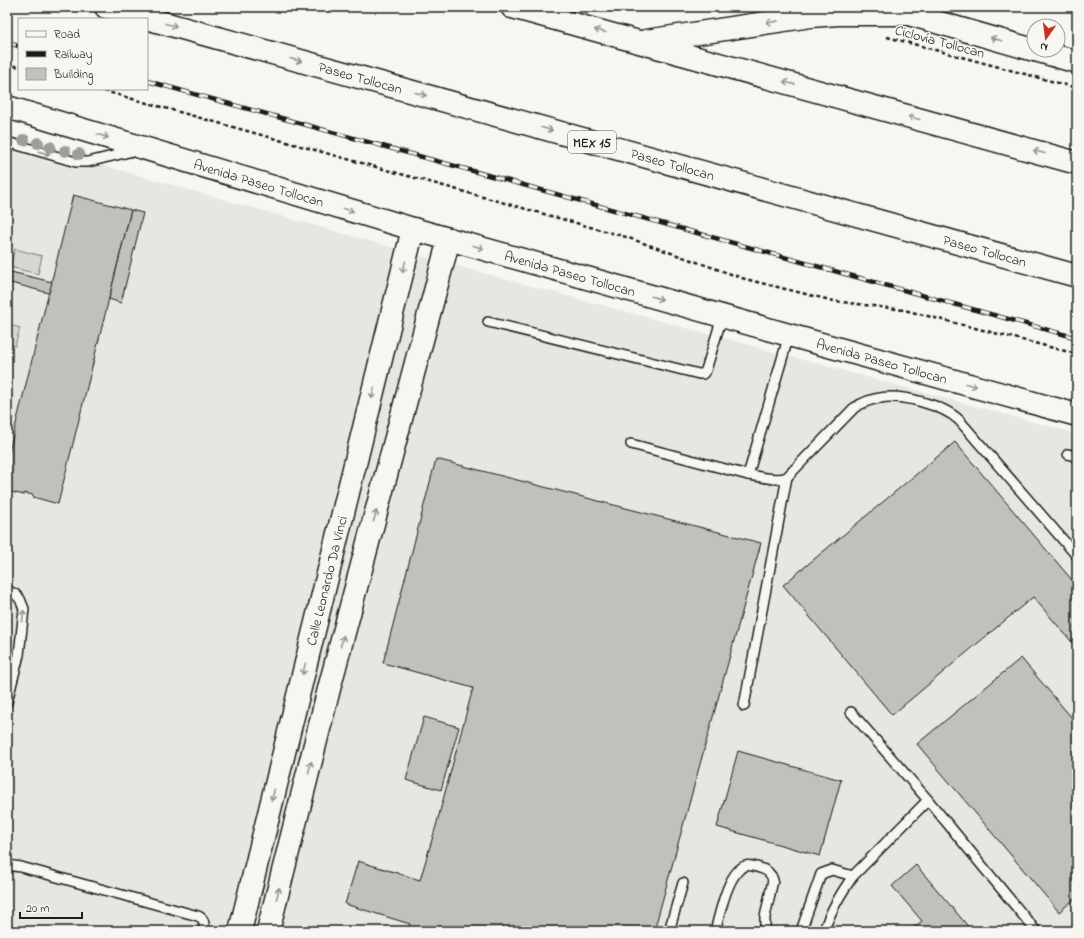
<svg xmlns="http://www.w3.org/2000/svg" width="1084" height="938" font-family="'Indie Flower',sans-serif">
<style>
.built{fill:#e6e6e2}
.green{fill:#d6d6d2;stroke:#797977}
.building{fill:#c0c0bd;stroke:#1c1c1c}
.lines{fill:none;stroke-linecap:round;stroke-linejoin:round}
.service-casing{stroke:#1c1c1c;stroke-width:12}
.secondary-casing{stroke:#1c1c1c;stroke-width:25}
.trunk-casing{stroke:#1c1c1c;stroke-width:25}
.path{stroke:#1c1c1c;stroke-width:2.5;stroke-dasharray:4 3;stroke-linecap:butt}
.service{stroke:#f6f6f2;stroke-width:9}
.secondary{stroke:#f6f6f2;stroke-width:22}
.trunk{stroke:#f6f6f2;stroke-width:22}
.rail-casing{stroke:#1c1c1c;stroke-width:4.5}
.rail{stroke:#f6f6f2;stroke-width:3;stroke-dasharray:9;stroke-linecap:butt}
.tree{fill:#9d9d9b}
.oneway{stroke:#949492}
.labels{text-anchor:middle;stroke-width:3;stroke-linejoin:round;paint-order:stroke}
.shield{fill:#f6f6f2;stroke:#5d5d5c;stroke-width:1}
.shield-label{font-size:13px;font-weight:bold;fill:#1c1c1c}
.street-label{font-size:14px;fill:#1c1c1c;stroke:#f6f6f2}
</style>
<rect width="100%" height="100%" fill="#f6f6f2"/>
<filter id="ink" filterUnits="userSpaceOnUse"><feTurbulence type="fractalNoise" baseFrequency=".025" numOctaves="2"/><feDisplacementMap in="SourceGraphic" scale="8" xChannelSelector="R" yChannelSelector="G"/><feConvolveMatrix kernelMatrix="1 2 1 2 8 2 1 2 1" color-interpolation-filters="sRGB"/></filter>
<g filter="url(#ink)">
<!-- built -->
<polygon class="built" points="7,138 457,266 1077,434 1077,931 7,931"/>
<!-- green -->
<g class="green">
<polygon points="15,249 42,256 38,274 10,267"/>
<polygon points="7,324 20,328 15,346 7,344"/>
</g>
<!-- building -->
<g class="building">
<polygon points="73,195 131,210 58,504 33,497 33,495 24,493 24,495 7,491 7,460"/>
<polygon points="131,210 143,213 121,303 109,299"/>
<polygon points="7,271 52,282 49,293 7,282"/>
<polygon points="955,442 1077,586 1077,648 1033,597 892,715 783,585"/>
<polygon points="436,459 761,543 654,931 408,931 410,924 345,904 358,861 420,880 436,826 473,688 383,663"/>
<polygon points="1021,658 1077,724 1077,897 1059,912 917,744"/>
<polygon points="424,717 459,727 441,790 406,780"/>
<polygon points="738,751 841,780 820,856 717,827"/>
<polygon points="916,865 972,931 909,931 922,921 892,886"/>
</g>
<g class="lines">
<defs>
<g id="service">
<polyline points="7,142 76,162 88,162 133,151"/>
<polyline points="488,322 699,374 703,374 706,370 722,317"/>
<polyline points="631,444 748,475 789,335"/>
<polyline points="1068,454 1077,457"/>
<path d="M748,475C759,476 777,482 787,477L854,408C862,403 870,399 880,398C902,394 943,405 959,420L1077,556"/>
<polyline points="7,590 15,594 20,599 24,609 19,655 7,702"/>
<polyline points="744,706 787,477"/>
<polyline points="851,712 928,800 1036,931"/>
<path d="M7,865L21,867L198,916C205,919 205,924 203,931"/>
<polyline points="669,931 683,883"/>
<path d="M715,931C720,915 727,873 745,866C750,864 755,867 760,868C767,870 771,873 773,880L765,917V931"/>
<polyline points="801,931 821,874 832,870 853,876"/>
<path d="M824,931C830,911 841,893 853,876L928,800"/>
</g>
<g id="secondary">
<polyline points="891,9 1034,50"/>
<polyline points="1035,50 1077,62"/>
<path id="s1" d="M7,107L413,229L789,335L1077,415"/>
<path id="s2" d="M240,931L413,229"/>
<polyline points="268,931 330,685 449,239"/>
</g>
<g id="trunk">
<path id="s3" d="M106,7L1077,276"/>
<polyline points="512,7 1077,163"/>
<polyline points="646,41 811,16 838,14 909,14"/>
</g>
</defs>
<!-- service casing -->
<use href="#service" class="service-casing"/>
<!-- secondary casing -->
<use href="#secondary" class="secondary-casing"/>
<!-- trunk casing -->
<use href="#trunk" class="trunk-casing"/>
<!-- path -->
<g class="path">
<polyline points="887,37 1077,88"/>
<polyline points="7,64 19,67"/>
<polyline points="97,89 626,237 745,279 834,301 904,310 1077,354"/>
</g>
<!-- service -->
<use href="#service" class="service"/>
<!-- secondary -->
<use href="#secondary" class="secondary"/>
<!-- trunk -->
<use href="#trunk" class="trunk"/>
<defs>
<g id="rail">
<polyline points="7,43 19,46"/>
<polyline points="147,81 1077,338"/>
</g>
</defs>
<!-- rail casing -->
<use href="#rail" class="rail-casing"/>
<!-- rail -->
<use href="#rail" class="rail"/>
</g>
<!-- trees -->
<g class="tree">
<circle cx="24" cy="140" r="6"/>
<circle cx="38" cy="143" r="6"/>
<circle cx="50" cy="147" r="6"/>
<circle cx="65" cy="151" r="6"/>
<circle cx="79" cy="154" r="6"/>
</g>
<!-- one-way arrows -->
<defs><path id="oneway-shaft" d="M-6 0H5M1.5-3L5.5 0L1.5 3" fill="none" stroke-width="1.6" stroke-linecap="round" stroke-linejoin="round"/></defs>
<g class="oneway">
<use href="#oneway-shaft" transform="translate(772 22) rotate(172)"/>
<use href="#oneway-shaft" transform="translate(171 25) rotate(15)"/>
<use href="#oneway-shaft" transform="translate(600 31) rotate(-165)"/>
<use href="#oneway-shaft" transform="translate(996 39) rotate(-164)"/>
<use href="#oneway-shaft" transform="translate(296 60) rotate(15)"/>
<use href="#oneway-shaft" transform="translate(789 83) rotate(-165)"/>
<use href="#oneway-shaft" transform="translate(421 94) rotate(15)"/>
<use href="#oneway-shaft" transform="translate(914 118) rotate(-165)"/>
<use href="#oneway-shaft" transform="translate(547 129) rotate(15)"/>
<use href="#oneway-shaft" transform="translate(103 136) rotate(17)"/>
<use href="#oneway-shaft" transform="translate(1039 152) rotate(-165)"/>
<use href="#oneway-shaft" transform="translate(44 153) rotate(16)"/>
<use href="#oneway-shaft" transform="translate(348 210) rotate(17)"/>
<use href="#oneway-shaft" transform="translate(478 247) rotate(16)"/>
<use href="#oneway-shaft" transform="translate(404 267) rotate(104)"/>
<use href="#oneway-shaft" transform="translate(657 298) rotate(16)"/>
<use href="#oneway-shaft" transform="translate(971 385) rotate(15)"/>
<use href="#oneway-shaft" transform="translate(373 393) rotate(104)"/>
<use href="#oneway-shaft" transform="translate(375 516) rotate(-75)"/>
<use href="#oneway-shaft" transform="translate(23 616) rotate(-84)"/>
<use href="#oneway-shaft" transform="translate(342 641) rotate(-75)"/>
<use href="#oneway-shaft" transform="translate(304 669) rotate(104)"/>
<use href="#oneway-shaft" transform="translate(310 767) rotate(-76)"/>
<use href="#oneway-shaft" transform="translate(273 795) rotate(104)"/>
<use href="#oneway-shaft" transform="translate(278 893) rotate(-76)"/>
</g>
</g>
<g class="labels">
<!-- shield labels -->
<rect class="shield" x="568" y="131" width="48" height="22" rx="3"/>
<g class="shield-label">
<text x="592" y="147">MEX 15</text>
</g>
<!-- street labels -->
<g class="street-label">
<text transform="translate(940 41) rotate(15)" y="5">Ciclovía Tollocan</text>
<text dy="5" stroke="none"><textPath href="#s3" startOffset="264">Paseo Tollocan</textPath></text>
<text dy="5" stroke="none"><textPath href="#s3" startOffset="588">Paseo Tollocan</textPath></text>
<text dy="5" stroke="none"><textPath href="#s1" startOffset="263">Avenida Paseo Tollocan</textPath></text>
<text dy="5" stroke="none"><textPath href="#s3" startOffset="912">Paseo Tollocan</textPath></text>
<text dy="5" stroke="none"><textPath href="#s1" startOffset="587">Avenida Paseo Tollocan</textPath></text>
<text dy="5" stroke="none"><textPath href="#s1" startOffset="911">Avenida Paseo Tollocan</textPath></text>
<text dy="5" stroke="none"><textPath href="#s2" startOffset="361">Calle Leonardo Da Vinci</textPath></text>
</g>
</g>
<!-- margin -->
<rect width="1084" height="938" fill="none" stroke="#f6f6f2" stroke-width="24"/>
<rect x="12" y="12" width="1060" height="914" fill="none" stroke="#1c1c1c" stroke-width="1.5" filter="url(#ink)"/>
<!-- legend -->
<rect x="18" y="18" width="130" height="72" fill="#f6f6f2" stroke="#9f9f9c"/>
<rect x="26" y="31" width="20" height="6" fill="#f6f6f2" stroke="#9f9f9c"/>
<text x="54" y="38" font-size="12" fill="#1c1c1c">Road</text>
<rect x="26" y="51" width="20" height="6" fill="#1c1c1c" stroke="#9f9f9c"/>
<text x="54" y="58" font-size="12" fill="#1c1c1c">Railway</text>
<rect x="26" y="68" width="20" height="12" fill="#c0c0bd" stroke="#9f9f9c"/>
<text x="54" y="78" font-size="12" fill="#1c1c1c">Building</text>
<!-- north arrow -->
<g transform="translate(1046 38) rotate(194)"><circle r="19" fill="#f6f6f2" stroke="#9f9f9c"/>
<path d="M0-3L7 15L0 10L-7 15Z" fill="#c8321e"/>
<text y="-6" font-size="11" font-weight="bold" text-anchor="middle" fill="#1c1c1c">N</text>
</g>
<!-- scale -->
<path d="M20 912v6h62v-6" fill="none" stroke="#1c1c1c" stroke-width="2"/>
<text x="26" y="912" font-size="12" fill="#1c1c1c" stroke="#f6f6f2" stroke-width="3" paint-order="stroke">20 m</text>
</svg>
